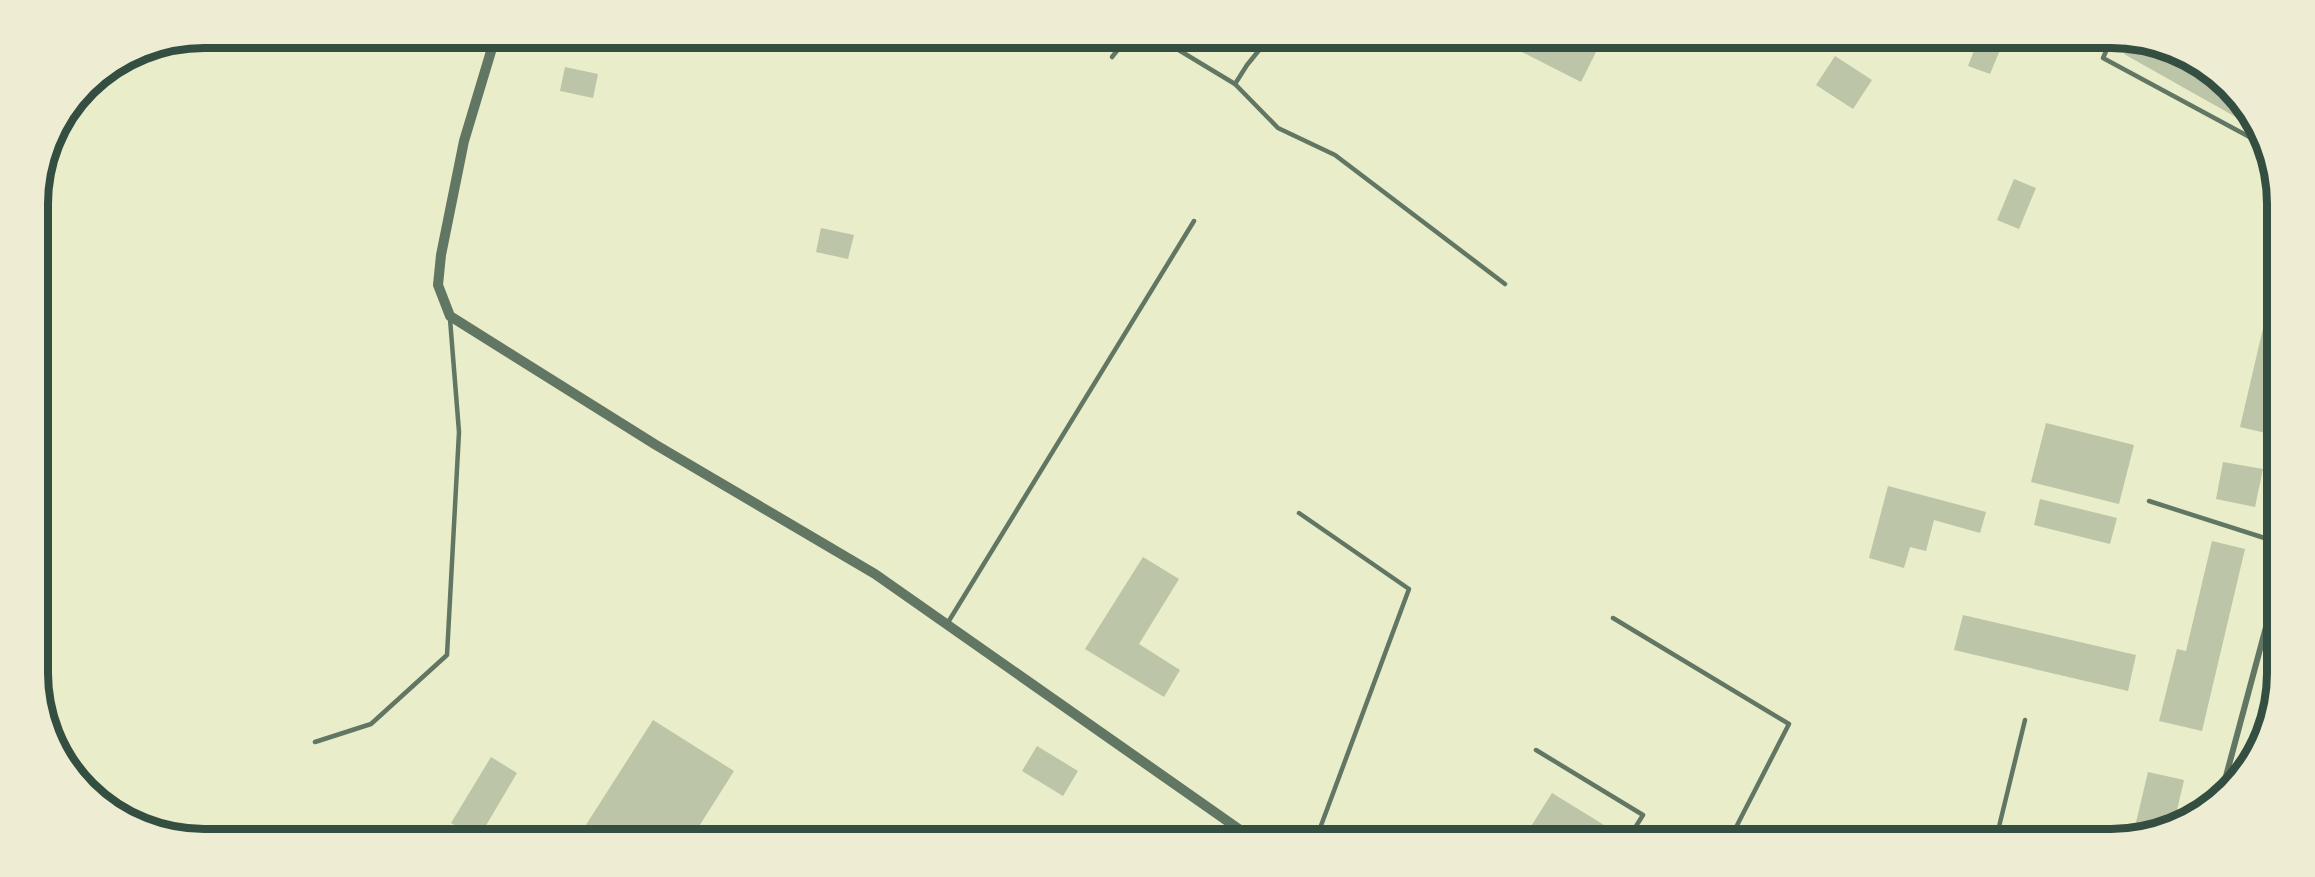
<svg xmlns="http://www.w3.org/2000/svg" width="2315" height="877" font-family="'Fira Sans',sans-serif">
<style>
.building{fill:#bcc5a7}
.lines{fill:none;stroke-linecap:round;stroke-linejoin:round}
.service{stroke:#617663;stroke-width:4.5}
.minor{stroke:#617663;stroke-width:6}
.tertiary{stroke:#617663;stroke-width:10}
.rim{fill:none;stroke:#344e41;stroke-width:8}
</style>
<rect width="100%" height="100%" fill="#e9edc9"/>
<!-- building -->
<g class="building">
<polygon points="1512,38 1603,38 1581,82 1508,45"/>
<polygon points="1979,38 2005,38 1990,74 1968,66"/>
<polygon points="2131,41 2164,46 2236,95 2250,125 2124,54"/>
<polygon points="1835,56 1872,80 1853,109 1816,85"/>
<polygon points="565,67 598,74 593,98 560,91"/>
<polygon points="2014,179 2036,188 2019,229 1997,220"/>
<polygon points="821,228 854,235 848,259 816,252"/>
<polygon points="2274,281 2276,281 2277,425 2274,435 2240,427"/>
<polygon points="2046,423 2134,445 2119,504 2031,482"/>
<polygon points="2223,462 2263,469 2255,507 2216,499"/>
<polygon points="1888,486 1986,512 1980,533 1934,520 1926,551 1910,547 1904,568 1869,558"/>
<polygon points="2040,499 2117,518 2110,544 2034,525"/>
<polygon points="2212,541 2245,549 2202,731 2159,721 2177,649 2186,651"/>
<polygon points="1143,557 1179,579 1139,644 1180,670 1164,697 1085,649"/>
<polygon points="1963,615 2136,655 2128,691 1954,650"/>
<polygon points="653,720 734,771 691,839 577,839"/>
<polygon points="1037,746 1078,771 1063,796 1022,771"/>
<polygon points="491,757 517,773 478,839 451,823"/>
<polygon points="2148,772 2184,780 2175,819 2133,835"/>
<polygon points="1552,793 1604,825 1595,839 1523,839"/>
</g>
<g class="lines">
<!-- service -->
<g class="service">
<polyline points="1153,38 1172,46 1235,84 1247,65 1269,38"/>
<polyline points="2112,38 2103,58 2257,141"/>
<polyline points="1112,57 1127,38"/>
<polyline points="1235,84 1278,128 1335,155 1505,284"/>
<polyline points="2149,501 2277,542"/>
<polyline points="1299,513 1409,589 1316,839"/>
<polyline points="1613,618 1789,724 1730,839"/>
<polyline points="947,624 1194,221"/>
<polyline points="315,742 371,724 447,655 459,432 450,319"/>
<polyline points="1536,750 1643,815 1628,839"/>
<polyline points="1996,839 2025,720"/>
</g>
<!-- minor -->
<polyline class="minor" points="2222,791 2277,586"/>
<!-- tertiary -->
<polyline class="tertiary" points="495,38 464,141 441,255 438,285 450,316 656,445 875,574 1253,839"/>
</g>
<!-- crop -->
<path d="M0 0H2315V877H0ZM204 48H2111A156 156 0 0 1 2267 204V673A156 156 0 0 1 2111 829H204A156 156 0 0 1 48 673V204A156 156 0 0 1 204 48Z" fill="#eeecd3" fill-rule="evenodd"/>
<path class="rim" d="M204 48H2111A156 156 0 0 1 2267 204V673A156 156 0 0 1 2111 829H204A156 156 0 0 1 48 673V204A156 156 0 0 1 204 48Z"/>
</svg>
